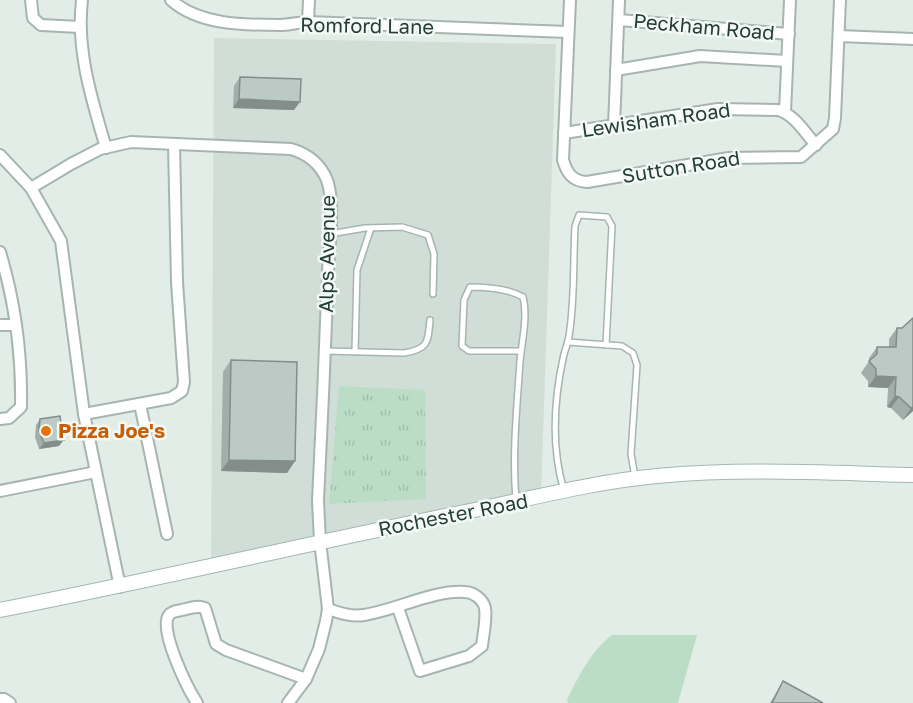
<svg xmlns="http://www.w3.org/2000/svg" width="913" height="703" font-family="'Golos Text',sans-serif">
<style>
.built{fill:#d1ddd7}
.grass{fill:url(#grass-tufts)}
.garden{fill:#bcddc5}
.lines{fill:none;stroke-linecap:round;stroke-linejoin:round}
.lane-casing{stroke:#a6b5af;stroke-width:8}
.street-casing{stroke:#a6b5af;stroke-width:14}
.secondary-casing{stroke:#a1b8b0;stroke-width:16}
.lane{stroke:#fff;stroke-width:5}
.street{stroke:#fff;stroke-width:10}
.secondary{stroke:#fff;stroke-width:14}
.wall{fill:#a1aea9}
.shaded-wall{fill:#838d89}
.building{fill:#bbcac4;stroke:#838d89;stroke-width:1.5}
.food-dot{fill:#e8710a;stroke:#f4f9f6;stroke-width:2}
.labels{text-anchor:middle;stroke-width:5;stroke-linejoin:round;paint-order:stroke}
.street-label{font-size:20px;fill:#233e36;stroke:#f4f9f6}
.food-label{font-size:20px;font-weight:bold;fill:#c56008;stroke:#f4f9f6;text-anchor:start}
</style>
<defs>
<pattern id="grass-tufts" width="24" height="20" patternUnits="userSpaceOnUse" patternTransform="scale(1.5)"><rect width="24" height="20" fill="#bcddc5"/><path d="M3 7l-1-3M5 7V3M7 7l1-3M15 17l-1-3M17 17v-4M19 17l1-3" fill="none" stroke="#a1bfaa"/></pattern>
</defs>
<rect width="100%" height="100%" fill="#e3ede8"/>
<!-- built -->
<polygon class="built" points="214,38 556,44 541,497 211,567"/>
<!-- grass -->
<polygon class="grass" points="339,386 425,390 426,499 329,504"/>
<!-- garden -->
<path class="garden" d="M612,635H697L678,703H568L567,700C579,676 590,652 612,635Z"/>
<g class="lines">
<defs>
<g id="lane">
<polyline points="330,234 365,228 402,227 428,235 434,254 433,294"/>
<polyline points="568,342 622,346 633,353 637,365 631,454 635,477"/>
<path d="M325,351L404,353C428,349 428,343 430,320"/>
<polyline points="355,352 357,270 371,228"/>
<path d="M564,491C551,447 554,398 564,354C566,348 568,342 569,336C575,300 573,262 575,226L579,215L607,217L612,226L606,345"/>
<path d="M516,500C512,453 517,408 520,361C522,341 528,316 523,297C507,288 487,287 470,287L464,300L462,346L469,351H521"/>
</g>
<g id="street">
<polyline points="31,0 33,18 41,25 80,27"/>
<path d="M82,0C76,51 92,100 106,148"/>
<path d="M171,0C199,25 243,25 280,25C289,25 299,22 308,22L568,32"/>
<path d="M570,0L563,160C567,173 572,181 587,182L729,158L801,157L833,129L835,118L840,0"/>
<polyline points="619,20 789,34"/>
<polyline points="308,22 309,0"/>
<polyline points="839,36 913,39"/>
<polyline points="616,70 700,56 787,61"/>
<polyline points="785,112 790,0"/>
<polyline points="614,126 619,0"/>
<path d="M564,133L718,109L778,110C794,114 805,133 816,145"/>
<polyline points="0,155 31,188 61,241 84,414 120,587"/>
<path d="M31,188L71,164L100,149L131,142L291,149C308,154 320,163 327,180C335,201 329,249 328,272C325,348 322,425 318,501L320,541L328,609L326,621L319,649L306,679L288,703"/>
<path d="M0,252C15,302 22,354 21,407L9,418L0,419"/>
<polyline points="0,325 16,325"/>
<polyline points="140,404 167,534"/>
<polyline points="84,414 171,398 182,391 184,382 177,282 174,145"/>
<polyline points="0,491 96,472"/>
<path d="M328,609C340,613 351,617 364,615C397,610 432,590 465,592C473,592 483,599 485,608C487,619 483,635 482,646L469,656L420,671L398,608"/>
<polyline points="0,699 4,699 10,703"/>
<path d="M197,703C188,689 158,629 169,615C172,611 177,611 182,610C190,608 197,605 205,608L216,644L226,650L306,679"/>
</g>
<path id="secondary" d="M0,610C154,580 306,544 460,513C525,500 591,482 657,476C742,468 828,473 913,475"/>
</defs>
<!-- lane casing -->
<use href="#lane" class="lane-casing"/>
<!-- street casing -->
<use href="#street" class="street-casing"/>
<!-- secondary casing -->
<use href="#secondary" class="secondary-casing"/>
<!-- lane -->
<use href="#lane" class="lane"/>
<!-- street -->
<use href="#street" class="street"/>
<!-- secondary -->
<use href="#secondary" class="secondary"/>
</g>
<!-- wall -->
<g class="wall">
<polygon points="240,77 294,110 233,108 234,86"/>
<polygon points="913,318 913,411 903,420 891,408 887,407 888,388 868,387 868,381 861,373 869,361 869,358 877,347 889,347 889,339 897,328 902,328"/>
<polygon points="231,360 295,461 287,473 221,471 223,372"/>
<polygon points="40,419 59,446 39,449 35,437 36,425"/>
<polygon points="783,681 823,703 770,703"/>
</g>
<!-- shaded-wall -->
<g class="shaded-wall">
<polygon points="239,99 300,102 294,110 233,108"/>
<polygon points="876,376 896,377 888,388 868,387"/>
<polygon points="895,396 899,397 891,408 887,407"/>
<polygon points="913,407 913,411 903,420 911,408"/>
<polygon points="64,440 59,446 39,449 44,443"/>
<polygon points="229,460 295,461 287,473 221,471"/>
</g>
<!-- building -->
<g class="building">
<polygon points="240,77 301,79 300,102 239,99"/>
<polygon points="913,318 913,407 911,408 899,397 895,396 896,377 876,376 876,369 869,361 877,354 877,347 896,347 897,328 902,328"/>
<polygon points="231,360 297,362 295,461 229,460"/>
<polygon points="60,416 64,440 44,443 39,431 40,419"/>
<polygon points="783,681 823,703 772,703"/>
</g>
<!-- markers -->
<circle class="food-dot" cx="46" cy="431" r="6"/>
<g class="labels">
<!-- street labels -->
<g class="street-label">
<text transform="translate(367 26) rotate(1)" y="7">Romford Lane</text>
<text transform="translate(704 27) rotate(5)" y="7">Peckham Road</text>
<text transform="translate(656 120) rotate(-8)" y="7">Lewisham Road</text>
<text transform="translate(681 167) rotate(-9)" y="7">Sutton Road</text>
<text transform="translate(327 254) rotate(-89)" y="7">Alps Avenue</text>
<text transform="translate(453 515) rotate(-11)" y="7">Rochester Road</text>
</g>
<!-- food labels -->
<g class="food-label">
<text x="58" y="438">Pizza Joe's</text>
</g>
</g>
</svg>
